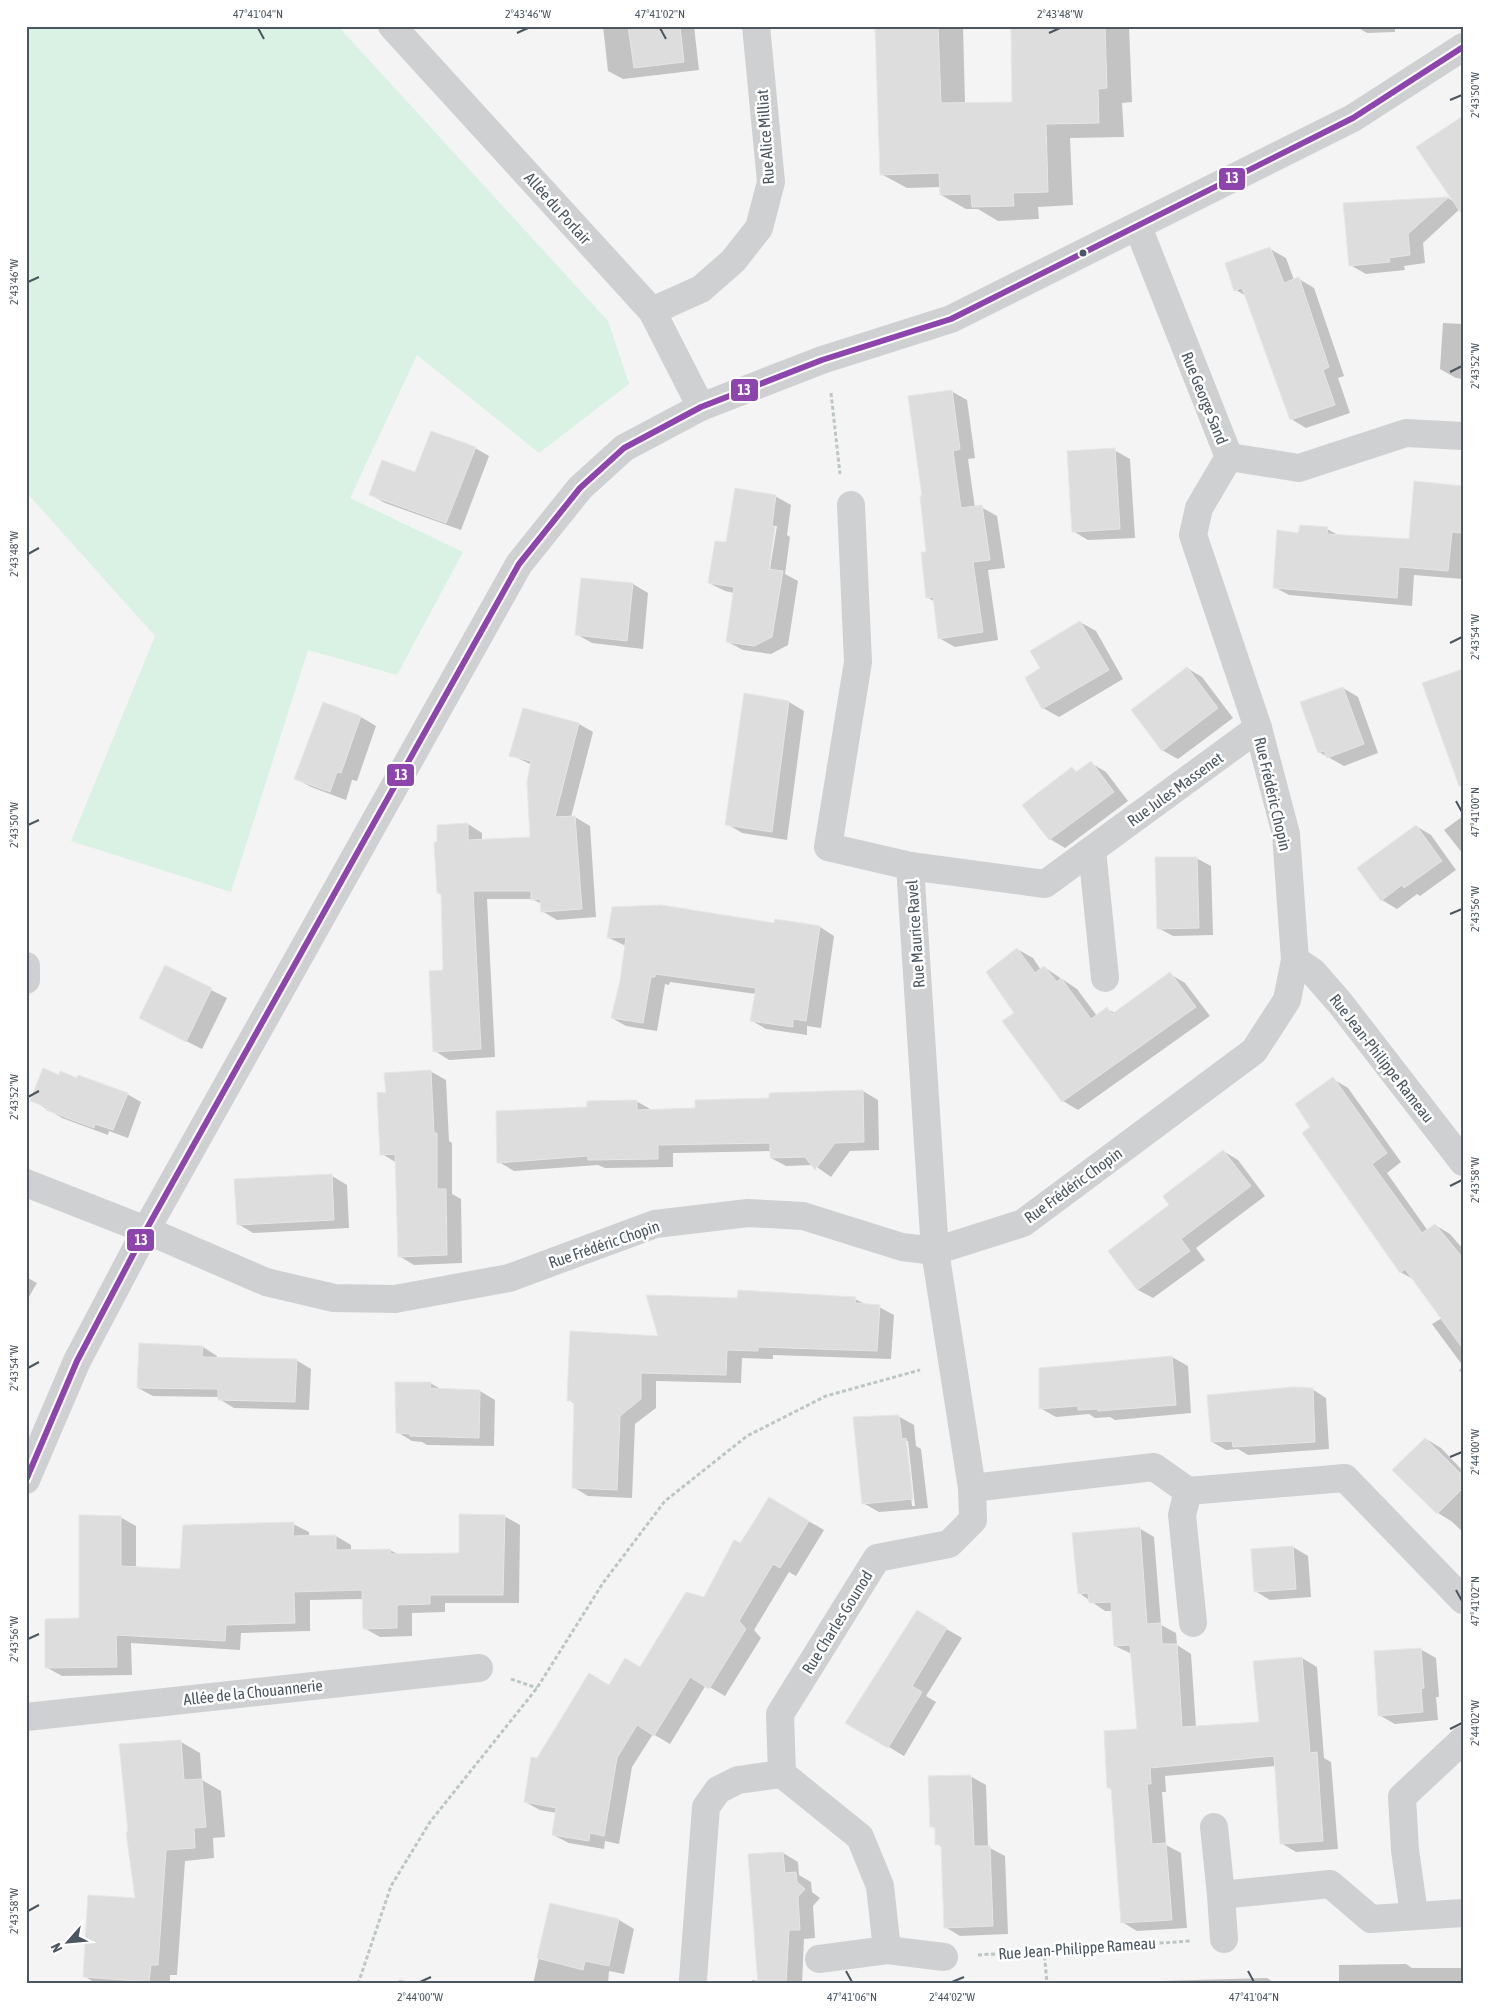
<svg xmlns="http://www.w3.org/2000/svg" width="1489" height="2010" font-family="'Asap Condensed',sans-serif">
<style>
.green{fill:#d9f2e3}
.shadow{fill:#0003;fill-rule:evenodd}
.building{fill:#ddddde;stroke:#e5e6e7}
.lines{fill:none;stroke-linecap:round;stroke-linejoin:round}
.path{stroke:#bcc7c4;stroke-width:3;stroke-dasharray:4 2.5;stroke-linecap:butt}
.minor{stroke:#ced0d2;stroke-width:28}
.bus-1-casing{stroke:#fff;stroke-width:10}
.bus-1{stroke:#8e44ad;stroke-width:6}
.ticks{fill:none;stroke:#4a5661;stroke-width:2}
.bus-dot{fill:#4a5661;stroke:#fff;stroke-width:2}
.labels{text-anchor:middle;stroke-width:5;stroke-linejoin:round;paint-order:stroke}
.street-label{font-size:16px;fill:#4a5661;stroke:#fff}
.line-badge{stroke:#fff;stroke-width:2}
.badge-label{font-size:14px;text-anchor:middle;font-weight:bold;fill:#fff}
.neatline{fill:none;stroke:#4a5661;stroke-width:2}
.ticks-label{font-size:12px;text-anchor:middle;fill:#4a5661}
</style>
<rect width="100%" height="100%" fill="#f4f4f4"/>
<!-- green -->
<polygon class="green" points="26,26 338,26 608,321 629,384 539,453 417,355 350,498 463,552 397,675 308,650 231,892 71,841 155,636 26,492 26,292 29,279 26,277"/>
<!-- shadow -->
<g class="shadow">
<polygon points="603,26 694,26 699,70 623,79 608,71"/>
<polygon points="876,26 963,26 965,104 1014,103 1012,26 1129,26 1132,102 1122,103 1124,137 1070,138 1073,205 1038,207 1039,219 998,221 978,209 966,209 941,195 941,187 907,188 881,174"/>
<polygon points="1355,26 1395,26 1395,32 1367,33"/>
<polygon points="1448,198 1462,207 1423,243 1425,263 1404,266 1405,270 1366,274 1350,265 1344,204"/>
<polygon points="1270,249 1286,258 1294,280 1299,279 1314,288 1344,376 1338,378 1350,413 1306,428 1291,419 1246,296 1236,290"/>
<polygon points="1443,323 1463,324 1463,379 1456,378 1440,369"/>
<polygon points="951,391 967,400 975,458 968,459 975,508 981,507 997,516 1005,568 988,570 998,640 955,647 939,638 935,602 927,597 928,553 923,497"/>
<polygon points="475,448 489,456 461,530 385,503 371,495"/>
<polygon points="1114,450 1130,459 1135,538 1088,540 1073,531"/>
<polygon points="1463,487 1463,579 1414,575 1412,606 1289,595 1274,587 1299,535 1327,529 1340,536 1410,540"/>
<path d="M775,496L791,505L787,535L790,537L785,574L798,581L788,645L771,654L743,650L728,642L734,593L725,591L709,583L727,543ZM774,526H777L769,575H767Z"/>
<polygon points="633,584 648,593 643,649 592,643 576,634"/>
<polygon points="26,619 29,629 26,630"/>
<polygon points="1080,622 1096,631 1123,679 1059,717 1043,708 1042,669"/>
<polygon points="1187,668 1202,677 1233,718 1178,759 1162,750"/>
<polygon points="1343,688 1358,697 1378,753 1344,766 1319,752"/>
<polygon points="745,694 789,702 804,711 787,840 742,833 727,824"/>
<polygon points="523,710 579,724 593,732 571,817 575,817 590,826 596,917 557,920 542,911 542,904 532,899 487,899 495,1057 449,1060 435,1051 445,971 442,895 438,893 438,826 468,824 482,833 482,841 532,838 532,765 511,755"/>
<polygon points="361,717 376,726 357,781 352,780 346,800 311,787 296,779"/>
<polygon points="1091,763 1106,772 1128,801 1065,848 1050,839 1072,769 1078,772"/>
<polygon points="1463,816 1463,854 1444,830"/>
<polygon points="1416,826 1431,835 1456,870 1420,896 1417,894 1397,909 1382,900 1359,868"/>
<polygon points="1196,858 1211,866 1213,935 1173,936 1158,928"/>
<polygon points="775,924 820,927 834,936 821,1028 807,1026 807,1035 766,1029 752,1021 756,994 670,982 669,985 665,984 657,1031 626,1026 612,1018 622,981 626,946 609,938"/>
<polygon points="1017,949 1033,958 1041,970 1044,967 1077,989 1097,1016 1107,1009 1115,1013 1170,974 1185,983 1210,1016 1078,1110 1063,1101 1003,1022 1016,1013"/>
<polygon points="165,967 227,998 202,1049 140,1018"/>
<polygon points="430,1071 446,1080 449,1141 452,1143 452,1194 461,1199 462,1263 414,1265 399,1256 397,1163 382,1154 387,1094"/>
<polygon points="60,1076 127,1094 141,1102 128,1138 109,1131 108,1135 62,1118 32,1100"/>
<polygon points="1333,1079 1348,1088 1401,1162 1387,1173 1428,1231 1435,1225 1450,1234 1463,1249 1463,1366 1432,1324 1442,1318 1415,1280 1400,1272 1312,1127"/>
<polygon points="863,1091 878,1100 879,1150 850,1151 831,1177 814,1165 786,1166 771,1158 771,1151 673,1153 673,1167 605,1168 598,1165 514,1171 499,1162 588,1108 636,1101 652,1110 697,1109"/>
<polygon points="1223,1151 1238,1160 1265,1196 1196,1248 1205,1260 1153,1298 1138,1290 1110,1252 1171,1205"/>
<polygon points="332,1176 347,1185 349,1228 253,1233 238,1224"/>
<polygon points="26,1277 37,1283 26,1302"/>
<polygon points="738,1299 855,1299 867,1305 879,1307 894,1315 891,1359 773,1355 773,1359 742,1358 741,1383 656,1381 656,1408 635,1424 632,1498 588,1496 573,1487 575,1404 569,1400 660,1337"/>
<polygon points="203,1347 217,1356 217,1359 296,1360 311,1369 309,1410 234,1408 219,1399 220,1397 153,1396 138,1388"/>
<polygon points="1172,1357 1188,1366 1191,1413 1115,1420 1110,1417 1095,1418 1089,1414 1056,1417 1040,1408 1040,1369"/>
<polygon points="1463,1367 1463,1375 1459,1370"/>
<polygon points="430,1383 441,1389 480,1391 495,1400 494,1446 427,1445 422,1442 412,1441 397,1432"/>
<polygon points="1312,1389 1326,1398 1329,1449 1248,1455 1238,1449 1226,1450 1212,1442"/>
<path d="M898,1416L914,1425L916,1446L921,1449L928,1508L879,1512L863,1503ZM905,1441H908L915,1506H912Z"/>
<polygon points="1426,1439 1441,1448 1463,1471 1463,1532 1451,1521 1438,1513"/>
<polygon points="769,1498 824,1530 796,1576 789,1572 754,1630 761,1638 725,1696 706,1685 670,1744 653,1734 632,1767 619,1844 605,1841 604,1849 569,1843 553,1835 557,1813 540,1810 525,1802 538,1760 609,1687 640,1669 705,1598"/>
<polygon points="504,1516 520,1525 519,1603 445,1603 445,1612 412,1613 412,1636 380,1637 364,1628 363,1599 310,1600 310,1631 241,1633 240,1650 131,1643 132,1675 62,1676 46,1667 80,1619 120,1517 136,1526 136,1568 181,1570 293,1524 309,1532 309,1537 336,1536 351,1545 351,1551 390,1550 399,1555 460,1554"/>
<polygon points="1139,1528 1154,1537 1161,1625 1176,1633 1177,1645 1191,1654 1196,1727 1260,1723 1302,1658 1317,1667 1324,1758 1331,1762 1338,1849 1296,1852 1281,1843 1276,1766 1165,1776 1166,1792 1162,1792 1166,1845 1181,1853 1187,1928 1137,1931 1122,1922 1112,1790 1108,1787 1138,1730 1132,1654 1115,1646 1113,1611 1105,1611 1079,1593"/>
<polygon points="1293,1547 1308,1556 1311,1597 1270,1600 1255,1591"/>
<polygon points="917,1612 962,1638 926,1696 936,1702 904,1756 847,1722"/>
<polygon points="1420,1649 1436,1658 1439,1697 1436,1697 1438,1720 1395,1724 1379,1715"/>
<polygon points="181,1742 200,1753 202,1780 221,1791 225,1837 213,1838 214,1858 185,1861 177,1975 170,1975 170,1984 97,1984 84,1976 136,1899"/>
<polygon points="970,1776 986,1785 988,1847 1005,1856 1008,1934 960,1936 945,1927 942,1847 937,1844 936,1829 931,1826"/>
<polygon points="783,1853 798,1862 799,1875 811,1882 812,1892 820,1898 813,1906 815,1938 804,1939 802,1984 752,1984 752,1980 759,1981"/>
<polygon points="551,1904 619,1920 634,1929 624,1974 609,1971 608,1984 533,1984"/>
<polygon points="1406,1964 1412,1968 1463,1968 1463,1984 1339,1984 1339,1965"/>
<polygon points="1267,1978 1276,1984 1123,1984 1123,1982"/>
<polygon points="399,1980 426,1984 398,1984"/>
</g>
<!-- building -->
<g class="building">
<polygon points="628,26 680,26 684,62 634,68"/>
<polygon points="875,26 938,26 941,103 1012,102 1011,26 1105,26 1107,88 1098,89 1099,123 1046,124 1048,192 1013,193 1014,206 972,207 971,194 940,195 939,173 880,175"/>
<polygon points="1463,116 1463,216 1416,147"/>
<polygon points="1449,197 1408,234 1410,255 1389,258 1390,262 1349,266 1343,203"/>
<polygon points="1270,247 1284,283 1299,277 1329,367 1323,370 1335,405 1290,420 1242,288 1234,291 1225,263"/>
<polygon points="952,390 960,449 953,451 961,508 982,505 990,560 973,562 983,632 938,639 933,597 926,598 921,552 926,552 920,496 922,496 908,396"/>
<polygon points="431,431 476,447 446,523 369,495 382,460 415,472"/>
<polygon points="1115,448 1120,529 1072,532 1067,451"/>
<polygon points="1414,481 1463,486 1463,533 1452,532 1448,571 1399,567 1397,598 1273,588 1277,530 1298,533 1300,525 1328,527 1327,534 1409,539"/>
<polygon points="735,488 776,495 772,525 775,527 769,569 783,571 772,637 754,646 726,642 734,587 708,583 715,541 726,542"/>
<polygon points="581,578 633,583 627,641 575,635"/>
<polygon points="1080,621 1109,670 1042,709 1025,678 1040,668 1030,651"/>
<polygon points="1187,667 1218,708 1162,751 1131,710"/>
<polygon points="1463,669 1463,786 1459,786 1422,683"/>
<polygon points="1343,687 1364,744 1327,758 1324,751 1318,753 1300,702"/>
<polygon points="744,693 789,701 772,832 725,825"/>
<polygon points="323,702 361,716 341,773 337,772 330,792 294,779"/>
<polygon points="523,708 579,723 555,817 575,816 582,909 541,912 540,899 531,900 531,891 473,891 481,1049 433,1052 429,971 443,970 441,893 437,893 434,842 437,842 437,825 468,823 468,840 530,837 527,782 531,761 509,756"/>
<polygon points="1091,761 1114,792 1049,840 1022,805 1072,767 1076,772"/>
<polygon points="1416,825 1442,861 1404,888 1402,885 1381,901 1357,868"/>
<polygon points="1155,857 1197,857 1199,928 1157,929"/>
<polygon points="661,905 774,923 775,919 820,926 806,1021 793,1019 793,1027 750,1021 756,988 655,974 655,977 651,977 643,1023 611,1018 620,981 626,937 607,938 612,907"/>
<polygon points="1017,948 1035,973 1044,966 1057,982 1061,978 1091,1019 1107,1007 1112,1014 1170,972 1196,1007 1062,1102 1002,1021 1014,1013 986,972"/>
<polygon points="165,965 212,988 186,1042 139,1018"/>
<polygon points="43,1068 59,1075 60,1071 77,1078 78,1075 128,1093 113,1130 95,1124 94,1128 46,1110 47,1107 30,1101"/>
<polygon points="431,1070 434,1133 437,1133 437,1189 446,1189 447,1255 398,1257 395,1154 380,1155 377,1092 386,1093 384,1073"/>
<polygon points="1333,1077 1387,1153 1372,1164 1422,1233 1435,1224 1463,1258 1463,1349 1405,1269 1400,1273 1302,1133 1310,1127 1295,1104"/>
<polygon points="863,1090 864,1142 835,1143 815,1170 805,1157 770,1158 770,1143 658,1145 658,1159 588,1160 588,1156 497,1163 496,1111 587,1107 587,1101 637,1100 637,1110 695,1108 695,1100 769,1098 769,1093"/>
<polygon points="1223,1150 1251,1186 1181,1239 1190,1251 1137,1290 1108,1251 1169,1205 1163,1196"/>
<polygon points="332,1174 334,1220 237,1225 234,1179"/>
<polygon points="738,1290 856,1297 855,1303 880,1305 877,1351 758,1347 758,1351 727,1350 726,1375 641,1373 641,1399 620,1416 617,1490 572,1488 574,1401 567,1401 570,1331 658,1336 646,1295 737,1298"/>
<polygon points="139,1343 203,1346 202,1357 297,1359 295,1402 218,1400 218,1389 137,1388"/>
<polygon points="1172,1356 1176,1405 1098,1411 1098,1409 1078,1410 1078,1406 1039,1409 1039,1368"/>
<polygon points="395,1382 431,1382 430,1388 480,1390 479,1438 410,1436 410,1434 396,1433"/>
<polygon points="1293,1387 1313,1388 1315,1442 1233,1447 1232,1441 1211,1442 1207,1395"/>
<polygon points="899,1415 902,1439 906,1438 913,1499 862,1504 853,1417"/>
<polygon points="1425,1438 1463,1476 1463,1488 1437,1514 1392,1470"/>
<polygon points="769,1497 809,1521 780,1568 773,1564 739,1621 746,1629 709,1689 690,1677 654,1736 637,1725 617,1758 604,1836 590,1833 589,1841 552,1835 556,1808 524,1802 531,1757 537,1758 589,1673 609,1685 625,1658 640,1667 686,1592 704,1597 734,1540 741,1543"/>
<polygon points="459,1514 505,1515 503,1595 430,1595 430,1604 397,1605 397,1628 363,1629 362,1590 294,1592 295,1623 226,1625 225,1641 116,1635 117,1667 45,1668 45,1619 79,1618 79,1515 121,1516 121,1566 180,1569 183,1525 294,1522 293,1536 336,1535 336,1550 390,1549 391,1554 459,1553"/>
<polygon points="1140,1527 1147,1624 1161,1623 1162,1644 1177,1644 1182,1727 1259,1722 1253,1661 1302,1657 1310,1753 1317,1752 1323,1841 1280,1844 1274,1756 1150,1768 1151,1784 1147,1784 1152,1844 1166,1843 1172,1920 1121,1923 1111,1787 1107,1788 1104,1731 1137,1729 1130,1645 1114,1646 1111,1602 1089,1603 1088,1593 1078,1594 1072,1533"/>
<polygon points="1293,1546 1296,1589 1254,1592 1251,1549"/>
<polygon points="917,1610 947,1628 912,1686 922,1692 888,1748 845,1723"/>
<polygon points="1421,1648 1424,1688 1421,1689 1423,1712 1378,1716 1374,1651"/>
<polygon points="181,1740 184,1780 202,1779 206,1827 194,1828 195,1848 166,1850 158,1965 151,1965 149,1982 83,1977 88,1895 135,1898 126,1832 128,1832 119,1744"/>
<polygon points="971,1775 974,1846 990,1846 993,1926 944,1928 941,1844 935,1845 935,1827 930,1827 928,1776"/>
<polygon points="783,1852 785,1873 796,1872 797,1882 805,1889 798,1897 800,1930 789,1930 786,1984 758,1984 748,1854"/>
<polygon points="550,1903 619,1919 609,1966 585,1961 583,1970 537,1958"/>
</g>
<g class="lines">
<!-- path -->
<g class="path">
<polyline points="831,393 840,474"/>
<polyline points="511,1679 537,1688"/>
<polyline points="1044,1950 1047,1984"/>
<polyline points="978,1955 1191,1941"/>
<polyline points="358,1984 391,1886 430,1822 537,1688 603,1583 665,1501 747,1436 826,1396 920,1370"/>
</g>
<!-- minor -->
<g class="minor">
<polyline points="392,26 652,311 701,407"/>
<polyline points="1138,227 1229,457 1299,468 1406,433 1463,436"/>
<polyline points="652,311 701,289 733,261 759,228 771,182 756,26"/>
<polyline points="1092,850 1105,978"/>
<polyline points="910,866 1045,884 1258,728"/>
<polyline points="1295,960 1313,972 1340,1003 1463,1162"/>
<polyline points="26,966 26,980"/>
<polyline points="26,1183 146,1230 266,1282 334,1298 395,1299 509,1278 655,1224 748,1213 803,1216 902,1247 935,1251 1023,1223 1254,1051 1287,1000 1295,960 1286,834 1258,728 1193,535 1199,508 1229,457"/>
<polyline points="26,1480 77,1361 146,1230 519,564 580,488 624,448 701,407 822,360 951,319 1353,118 1463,47"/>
<polyline points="972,1488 1154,1467 1188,1491 1182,1515 1193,1623"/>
<polyline points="1188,1491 1345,1478 1463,1600"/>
<polyline points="26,1717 479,1668"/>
<polyline points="1214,1827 1221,1895"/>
<polyline points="1414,1914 1405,1850 1402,1797 1463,1740"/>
<polyline points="1224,1939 1221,1895 1330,1884 1371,1919 1463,1913"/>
<polyline points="887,1950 944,1957"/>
<polyline points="819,1959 887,1950 880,1886 860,1837 782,1774 780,1714 877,1558 949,1544 973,1520 972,1488 935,1251 910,866 828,847 858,662 851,505"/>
<polyline points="693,1979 706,1807 718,1790 738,1780 782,1774"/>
</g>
<defs>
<polyline id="bus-1" points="26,1480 77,1361 146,1230 519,564 580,488 624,448 701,407 822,360 951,319 1353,118 1463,47"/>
</defs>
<!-- bus-1 casing -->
<use href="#bus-1" class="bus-1-casing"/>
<!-- bus-1 -->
<use href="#bus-1" class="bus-1"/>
</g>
<!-- ticks -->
<path class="ticks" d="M258,28L264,39M660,28L666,39M517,33L528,28M1049,33L1060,28M1450,100L1462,95M28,282L39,277M1450,372L1462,366M28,554L39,548M1450,643L1462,637M1456,801L1462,812M28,825L39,820M1450,914L1462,909M28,1097L39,1091M1450,1186L1462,1180M28,1368L39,1362M1450,1457L1462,1452M1456,1590L1462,1601M28,1639L39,1634M1450,1729L1462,1723M28,1911L39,1905M846,1971L852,1982M1248,1971L1254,1982M420,1982L431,1977M952,1982L964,1977"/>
<!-- markers -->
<circle class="bus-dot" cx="1083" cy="253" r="4.5"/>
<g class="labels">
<!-- street labels -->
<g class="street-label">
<text transform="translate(765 137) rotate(-94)" y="6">Rue Alice Milliat</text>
<text transform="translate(558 208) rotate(48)" y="6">Allée du Porlair</text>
<text transform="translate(1205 398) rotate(68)" y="6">Rue George Sand</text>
<text transform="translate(1175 789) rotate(-36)" y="6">Rue Jules Massenet</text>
<text transform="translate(1273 794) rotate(77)" y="6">Rue Frédéric Chopin</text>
<text transform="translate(915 934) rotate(-94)" y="6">Rue Maurice Ravel</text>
<text transform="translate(1382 1058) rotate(52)" y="6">Rue Jean-Philippe Rameau</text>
<text transform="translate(1073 1185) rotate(-36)" y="6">Rue Frédéric Chopin</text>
<text transform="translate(604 1244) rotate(-19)" y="6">Rue Frédéric Chopin</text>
<text transform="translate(837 1622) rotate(-58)" y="6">Rue Charles Gounod</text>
<text transform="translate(253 1692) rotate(-6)" y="6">Allée de la Chouannerie</text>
<text transform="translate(1077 1948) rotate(-4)" y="6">Rue Jean-Philippe Rameau</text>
</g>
</g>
<g class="line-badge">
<rect x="1218" y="167" width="28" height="24" rx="5" fill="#8e44ad"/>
<rect x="730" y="378" width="29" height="24" rx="5" fill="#8e44ad"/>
<rect x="386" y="763" width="29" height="24" rx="5" fill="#8e44ad"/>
<rect x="126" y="1228" width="29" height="24" rx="5" fill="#8e44ad"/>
</g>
<g class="badge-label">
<text x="1232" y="183">13</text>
<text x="744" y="395">13</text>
<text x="401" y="780">13</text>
<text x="141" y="1245">13</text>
</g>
<!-- border -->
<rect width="1489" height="2010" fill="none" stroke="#ffffff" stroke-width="55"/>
<!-- north arrow -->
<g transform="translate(68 1942) rotate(243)" stroke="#ffffff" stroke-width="4" paint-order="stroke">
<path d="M0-4L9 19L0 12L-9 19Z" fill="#4a5661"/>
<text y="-8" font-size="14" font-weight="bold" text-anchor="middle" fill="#4a5661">N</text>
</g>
<rect x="28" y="28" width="1434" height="1954" class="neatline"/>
<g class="ticks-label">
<text x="258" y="18">47°41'04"N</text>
<text x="528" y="18">2°43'46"W</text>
<text x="660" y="18">47°41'02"N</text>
<text x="1060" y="18">2°43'48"W</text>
<text transform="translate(1475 95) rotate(-90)" y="4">2°43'50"W</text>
<text transform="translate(14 282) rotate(-90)" y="4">2°43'46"W</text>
<text transform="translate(1475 366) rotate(-90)" y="4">2°43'52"W</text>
<text transform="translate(14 554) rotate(-90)" y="4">2°43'48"W</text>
<text transform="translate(1475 637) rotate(-90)" y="4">2°43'54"W</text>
<text transform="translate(1475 812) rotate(-90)" y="4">47°41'00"N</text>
<text transform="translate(14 825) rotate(-90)" y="4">2°43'50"W</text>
<text transform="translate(1475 909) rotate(-90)" y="4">2°43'56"W</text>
<text transform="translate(14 1097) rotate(-90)" y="4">2°43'52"W</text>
<text transform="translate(1475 1180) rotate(-90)" y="4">2°43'58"W</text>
<text transform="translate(14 1368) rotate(-90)" y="4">2°43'54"W</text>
<text transform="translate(1475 1452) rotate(-90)" y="4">2°44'00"W</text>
<text transform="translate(1475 1601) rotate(-90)" y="4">47°41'02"N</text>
<text transform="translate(14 1639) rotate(-90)" y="4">2°43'56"W</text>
<text transform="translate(1475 1723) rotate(-90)" y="4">2°44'02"W</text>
<text transform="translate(14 1911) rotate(-90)" y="4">2°43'58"W</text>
<text x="420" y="2001">2°44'00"W</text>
<text x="852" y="2001">47°41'06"N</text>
<text x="952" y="2001">2°44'02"W</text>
<text x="1254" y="2001">47°41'04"N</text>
</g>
</svg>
